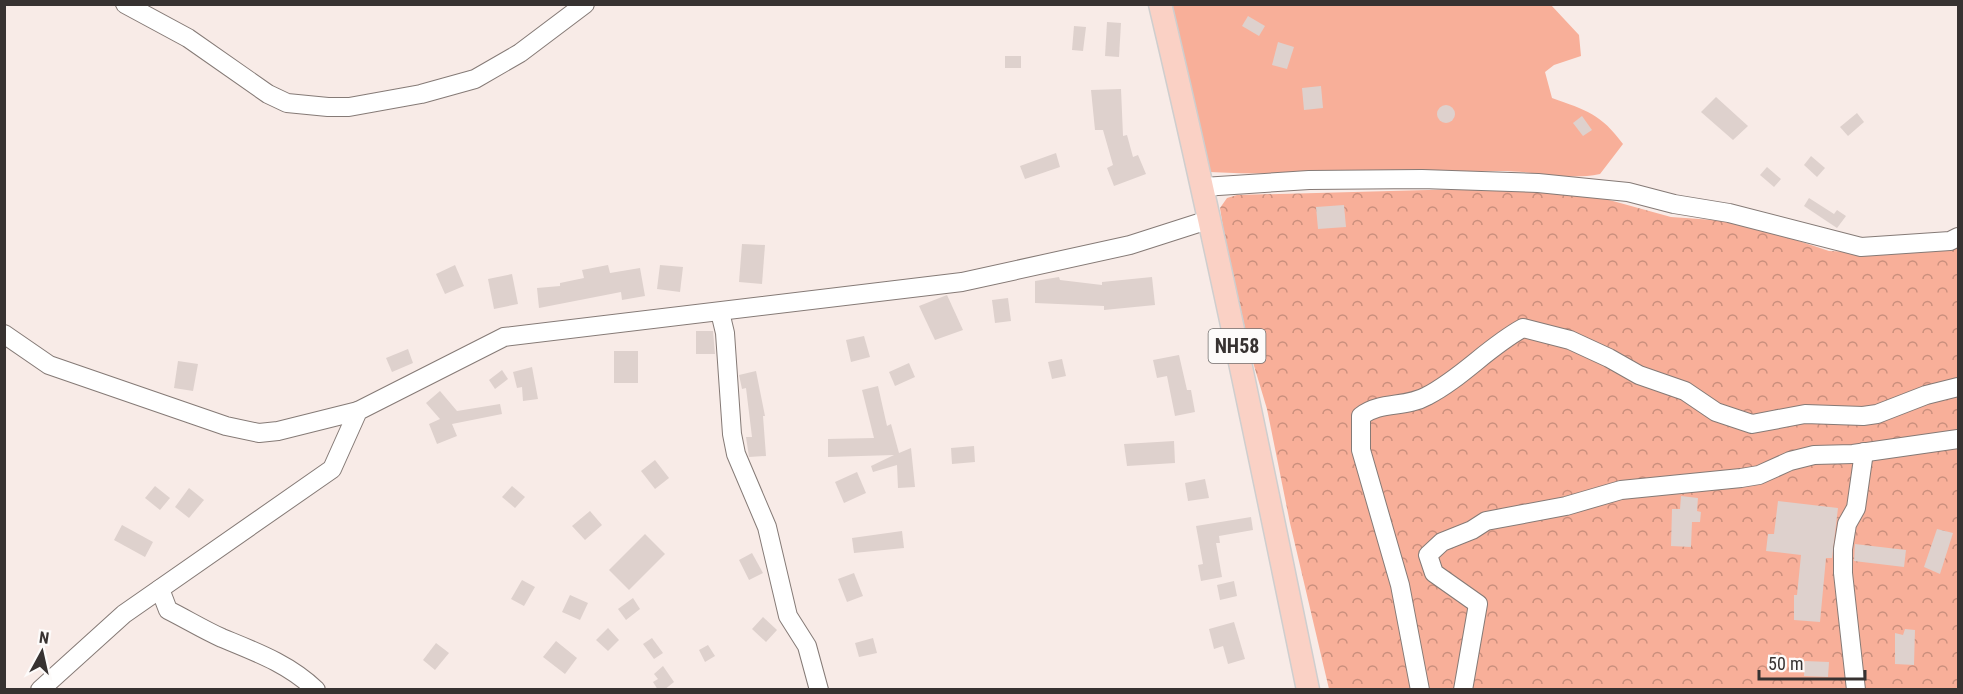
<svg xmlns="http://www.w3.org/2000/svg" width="1963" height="694" font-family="'Roboto Condensed',sans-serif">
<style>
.grass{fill:#f8af99}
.forest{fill:url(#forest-crowns)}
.building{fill:#ded1cd}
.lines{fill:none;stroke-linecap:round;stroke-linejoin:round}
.minor-casing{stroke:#857a76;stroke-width:20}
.major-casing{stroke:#cfcece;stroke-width:25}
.minor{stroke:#fff;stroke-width:18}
.major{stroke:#fad1c5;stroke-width:22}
.labels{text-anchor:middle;stroke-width:4.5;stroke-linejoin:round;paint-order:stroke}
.shield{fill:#fdfbfa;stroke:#726e6d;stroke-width:1.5}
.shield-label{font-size:20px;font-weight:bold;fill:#373231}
</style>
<defs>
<pattern id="forest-crowns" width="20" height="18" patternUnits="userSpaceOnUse" patternTransform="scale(1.5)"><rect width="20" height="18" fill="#f8af99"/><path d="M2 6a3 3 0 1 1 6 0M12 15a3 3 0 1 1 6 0" fill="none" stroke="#ca8f7d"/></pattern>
</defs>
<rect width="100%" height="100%" fill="#f8ebe7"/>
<!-- grass -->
<path class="grass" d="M1171,5H1551L1579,35L1581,56L1554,65L1545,72L1552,98C1586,110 1601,114 1623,144L1600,174C1566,181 1535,171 1501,171C1403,170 1306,177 1209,172Z"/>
<!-- forest -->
<polygon class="forest" points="1465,189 1591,195 1671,217 1742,222 1829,251 1882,253 1958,245 1958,689 1329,689 1290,523 1267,409 1252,359 1225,240 1220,208 1227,198 1237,195"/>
<!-- building -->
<g class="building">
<polygon points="1248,16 1265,26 1259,36 1242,26"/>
<polygon points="1107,22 1121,23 1119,57 1105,56"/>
<polygon points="1074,26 1086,27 1083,51 1072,50"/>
<polygon points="1278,42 1294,47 1287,69 1272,65"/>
<rect x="1005" y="56" width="16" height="12"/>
<polygon points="1321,86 1323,108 1304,110 1302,88"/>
<polygon points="1121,89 1123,136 1127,135 1133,157 1138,155 1146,174 1114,186 1107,168 1113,165 1103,130 1095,130 1091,90"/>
<polygon points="1716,97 1748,126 1733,140 1701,112"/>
<circle cx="1446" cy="114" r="9"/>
<polygon points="1857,113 1864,122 1848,136 1840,127"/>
<polygon points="1582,116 1592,130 1583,136 1573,123"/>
<polygon points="1056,153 1060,167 1025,179 1020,166"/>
<polygon points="1811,156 1825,168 1817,177 1804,165"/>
<polygon points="1767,167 1781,179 1774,187 1760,175"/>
<polygon points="1809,198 1834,214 1837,210 1846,216 1837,228 1804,206"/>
<polygon points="1344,205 1346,227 1318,229 1316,207"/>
<polygon points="742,244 765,245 762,284 739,282"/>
<polygon points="455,265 464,286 445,294 436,274"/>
<polygon points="608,265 610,273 640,268 645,296 622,300 621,292 539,308 537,288 560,286 560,283 584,278 582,270"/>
<polygon points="660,265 683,267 680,292 657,289"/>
<polygon points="512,274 518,304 494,309 488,279"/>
<polygon points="1059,277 1060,280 1102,285 1102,282 1152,277 1155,305 1104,310 1104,306 1035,303 1035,281"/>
<polygon points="947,295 963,330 935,340 919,306"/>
<polygon points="1008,298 1011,321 995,323 992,300"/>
<polygon points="696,331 713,331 715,354 696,354"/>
<polygon points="864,336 870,357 851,362 846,340"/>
<polygon points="408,349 413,363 392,372 386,358"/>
<rect x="614" y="351" width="24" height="32"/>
<polygon points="1179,355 1187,390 1191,390 1195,412 1175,416 1167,376 1157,378 1153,360"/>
<polygon points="1062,359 1066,376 1052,379 1048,362"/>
<polygon points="178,361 198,364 193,391 174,388"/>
<polygon points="909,363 915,377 895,386 889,372"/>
<polygon points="532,367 538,399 523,401 522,387 517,388 513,372"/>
<polygon points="502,370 508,379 495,389 489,380"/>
<polygon points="756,371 765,416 763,416 766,456 749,457 746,437 752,437 746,388 742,389 739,375"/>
<polygon points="878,386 887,426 891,424 899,453 911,448 915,487 898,488 897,465 873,472 871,466 894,455 828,457 828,439 874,438 862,390"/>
<polygon points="440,391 457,411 500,404 502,414 452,424 457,436 437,444 429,424 440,419 426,403"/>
<polygon points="1174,441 1175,463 1127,466 1124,444"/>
<polygon points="974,446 975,462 952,464 951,448"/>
<polygon points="655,460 669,478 655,489 641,471"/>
<polygon points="857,472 866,493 844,503 835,482"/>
<polygon points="1205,479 1209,498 1188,501 1185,483"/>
<polygon points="155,486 170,498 160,510 145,498"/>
<polygon points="512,486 525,497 515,508 502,497"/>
<polygon points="189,488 204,500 189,518 175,507"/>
<polygon points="1681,496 1698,498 1697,511 1701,512 1700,522 1692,522 1691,547 1671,546 1672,509 1680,509"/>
<polygon points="1778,501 1838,508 1832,558 1826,558 1820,622 1794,620 1794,595 1797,595 1801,555 1766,551 1768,534 1774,534"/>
<polygon points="590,511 602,525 585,540 572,526"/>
<polygon points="1251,517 1253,530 1219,536 1220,543 1216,543 1222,577 1201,581 1198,565 1203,564 1196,526"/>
<polygon points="122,525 153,542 145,557 114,540"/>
<polygon points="1937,529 1953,533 1940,574 1924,567"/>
<polygon points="902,531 904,548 854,553 852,538"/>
<polygon points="645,534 665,554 629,590 609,570"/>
<polygon points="1855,544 1906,550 1904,567 1854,561"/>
<polygon points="752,553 763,573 749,580 739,560"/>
<polygon points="854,573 863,596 847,602 838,579"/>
<polygon points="522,580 535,587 524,606 511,599"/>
<polygon points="1234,581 1237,596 1220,600 1217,585"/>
<polygon points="570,595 588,603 580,620 562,612"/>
<polygon points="633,598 640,609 626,620 618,609"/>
<polygon points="763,617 777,630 766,642 752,629"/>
<polygon points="1234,622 1245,659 1228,664 1223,646 1214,649 1209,629"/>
<polygon points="608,628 619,640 608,651 596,640"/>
<polygon points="1905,629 1915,630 1914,665 1895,664 1895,633 1903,635"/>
<polygon points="652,638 663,653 654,659 643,644"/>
<polygon points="873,638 877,653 859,657 855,643"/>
<polygon points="556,641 577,658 565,674 543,657"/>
<polygon points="436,643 449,653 435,670 423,660"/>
<polygon points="708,645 715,656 705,662 699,650"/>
<polygon points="1805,661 1829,662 1828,677 1804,676"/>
<polygon points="663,666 674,682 664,690 658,690 653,682 658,679 654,674"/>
</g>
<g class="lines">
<defs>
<g id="minor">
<polyline points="125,4 188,38 268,94 287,103 328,107 349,107 421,94 475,79 520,53 585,4"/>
<polyline points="1203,187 1309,180 1422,179 1538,183 1628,192 1674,204 1729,213 1861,247 1950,241 1958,237"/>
<polyline points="720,312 725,333 732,434 736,454 767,527 788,616 807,646 819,690"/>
<polyline points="4,334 49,365 226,426 259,433 278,431 358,411"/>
<path d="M160,589L168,610C186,619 204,630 222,638C256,652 289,664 316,690"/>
<polyline points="40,690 124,614 332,469 358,411 504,337 962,282 1130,245 1208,220"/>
<path d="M1420,690L1400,585L1361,450V416C1380,401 1406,408 1427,396C1462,378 1488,347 1523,328L1570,340L1609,358L1639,375L1685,391L1716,412L1752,424L1805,414L1863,416L1877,414L1926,395L1958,387"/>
<polyline points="1463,690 1478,604 1434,573 1428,555 1442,542 1472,530 1486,521 1566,506 1621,490 1741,478 1759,475 1790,461 1814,455 1853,454 1958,439"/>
<polyline points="1856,690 1843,573 1843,549 1847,524 1856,508 1864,452"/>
</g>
<path id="major" d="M1160,4C1214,232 1261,461 1308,690"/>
</defs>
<!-- minor casing -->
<use href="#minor" class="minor-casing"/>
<!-- major casing -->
<use href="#major" class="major-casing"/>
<!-- minor -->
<use href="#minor" class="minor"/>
<!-- major -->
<use href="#major" class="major"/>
</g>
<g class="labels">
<!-- shield labels -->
<rect class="shield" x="1208.5" y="329" width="57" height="34" rx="4.5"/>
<g class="shield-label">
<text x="1237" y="353">NH58</text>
</g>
</g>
<!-- border -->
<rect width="1963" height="694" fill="none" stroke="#373231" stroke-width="12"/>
<!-- north arrow -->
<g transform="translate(42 652) rotate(8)" stroke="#fdfbfa" stroke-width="4.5" paint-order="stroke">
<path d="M0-4.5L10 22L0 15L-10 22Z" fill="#373231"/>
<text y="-9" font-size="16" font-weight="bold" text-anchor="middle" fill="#373231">N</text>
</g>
<!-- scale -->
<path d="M1759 670v9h106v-9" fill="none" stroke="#373231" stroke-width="3"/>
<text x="1768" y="670" font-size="18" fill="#373231" stroke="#fdfbfa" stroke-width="4.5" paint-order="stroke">50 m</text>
</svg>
